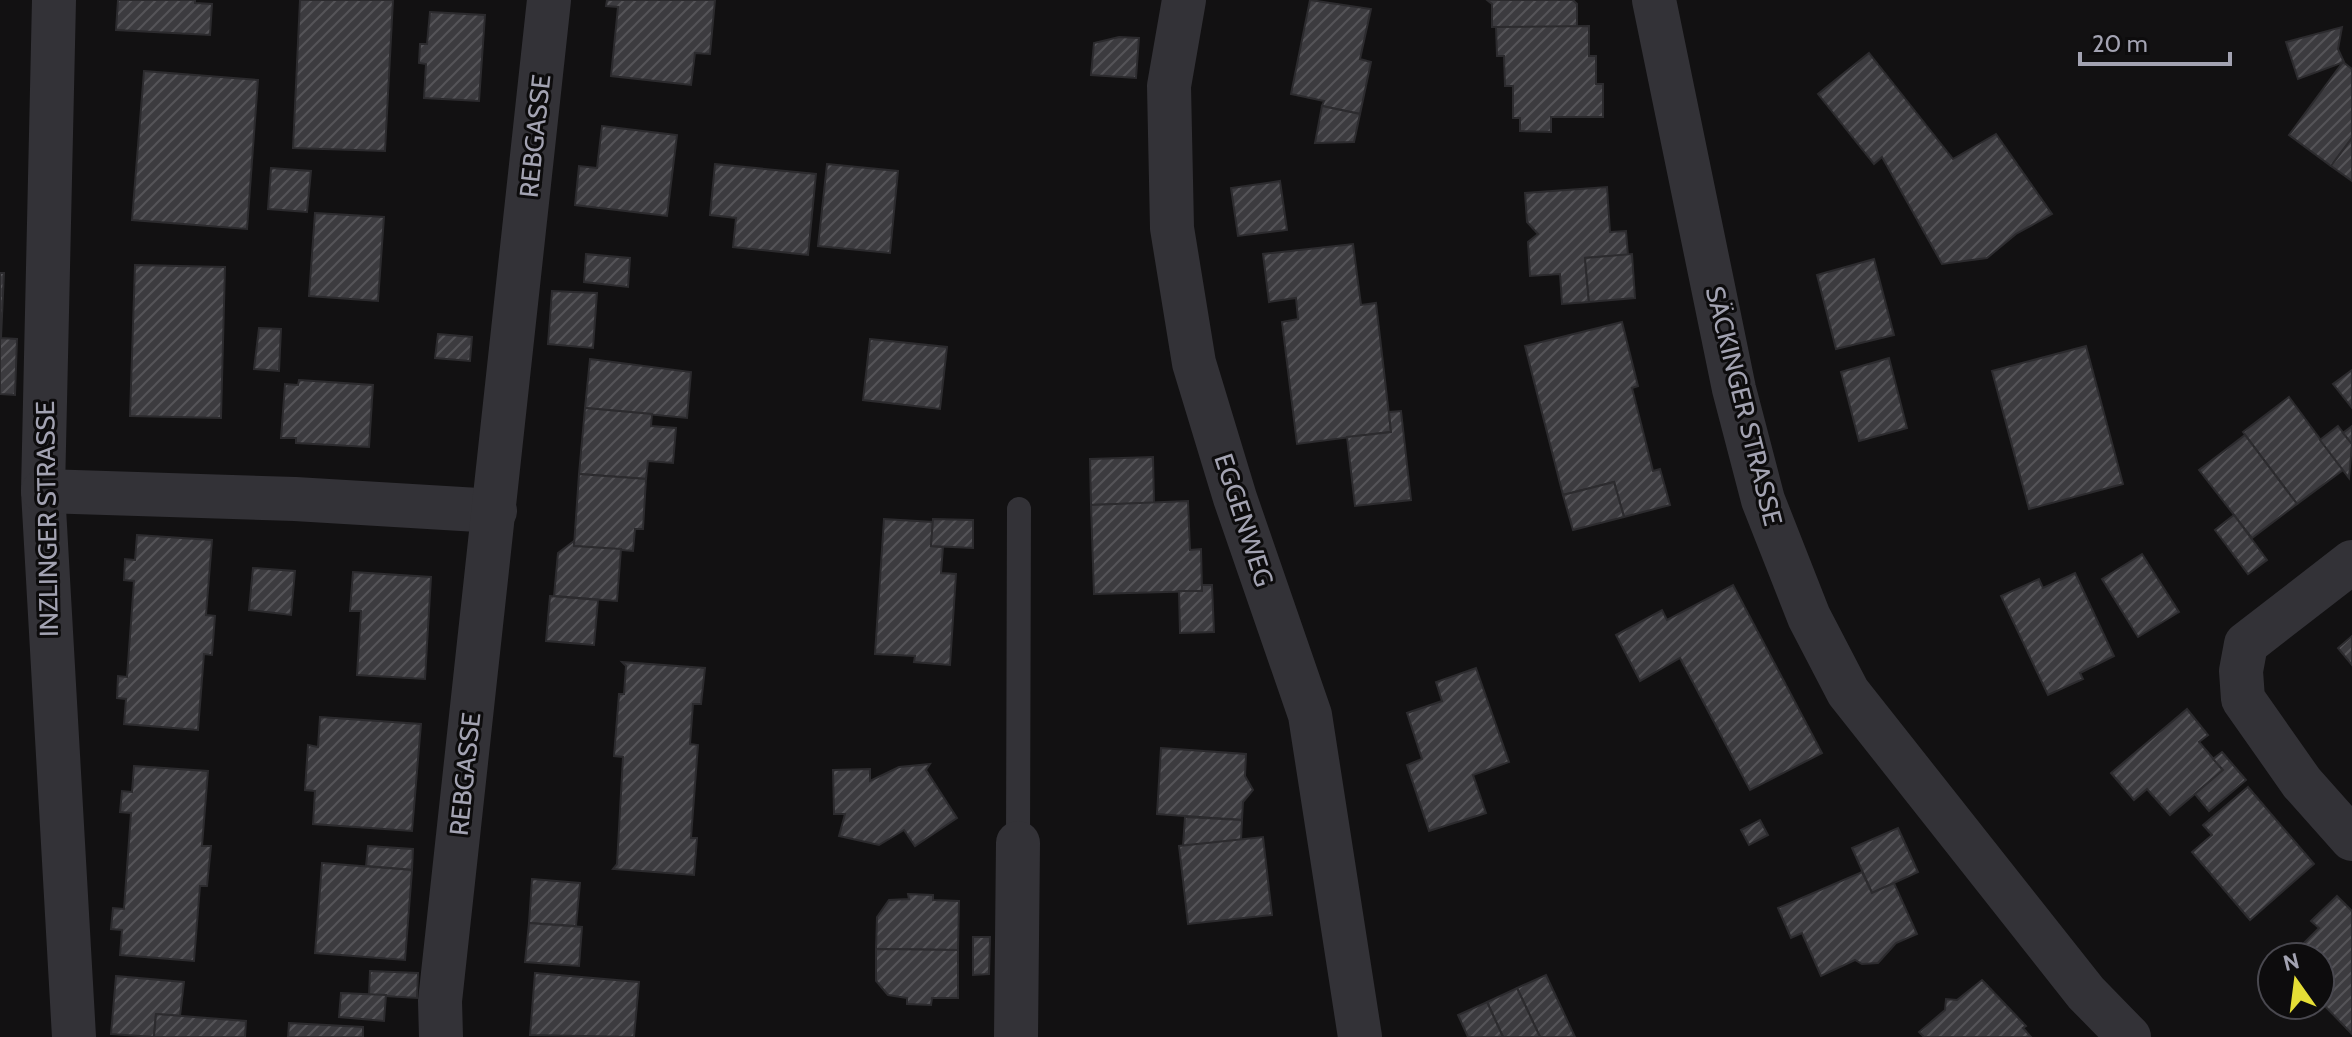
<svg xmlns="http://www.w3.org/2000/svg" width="2352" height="1037" font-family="Cabin,sans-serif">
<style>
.building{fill:url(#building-hatch);stroke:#2c2b2e;stroke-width:2}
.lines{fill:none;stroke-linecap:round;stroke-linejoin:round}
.lane{stroke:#333237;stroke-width:24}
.street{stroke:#333237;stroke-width:44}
.labels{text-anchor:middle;stroke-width:6;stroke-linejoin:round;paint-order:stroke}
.street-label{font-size:26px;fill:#a3a3b2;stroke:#0d0c0d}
</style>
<defs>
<pattern id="building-hatch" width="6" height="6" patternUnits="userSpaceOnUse" patternTransform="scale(2)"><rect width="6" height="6" fill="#3c3b3f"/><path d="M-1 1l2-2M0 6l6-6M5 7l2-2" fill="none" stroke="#555458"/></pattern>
</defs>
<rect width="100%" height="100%" fill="#121112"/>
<!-- building -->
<g class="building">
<polygon points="118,0 195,0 195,3 212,4 210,35 116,30"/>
<polygon points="300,0 393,0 385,151 293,148"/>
<polygon points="607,0 715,0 710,54 695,53 691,85 611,76 618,7 606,6"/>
<polygon points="1310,0 1371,9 1360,59 1371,62 1360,114 1322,106 1324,101 1291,94"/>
<polygon points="1487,0 1573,0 1577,4 1577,27 1492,27 1492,4"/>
<polygon points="430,12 485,15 479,101 424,98 426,64 419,63 420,44 427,44"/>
<polygon points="1589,26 1589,56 1596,56 1596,84 1603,84 1603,117 1551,117 1551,132 1520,131 1520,118 1513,118 1513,86 1505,86 1504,56 1497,56 1496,27"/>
<polygon points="2342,27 2338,49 2344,62 2298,79 2286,42"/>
<polygon points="1119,37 1139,38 1136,78 1091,75 1094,43"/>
<polygon points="1869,53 1953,159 1996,134 2052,214 2016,234 1987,258 1942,264 1882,157 1874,164 1818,94"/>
<polygon points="2343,62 2352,69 2352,138 2331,166 2289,135"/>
<polygon points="144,71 258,80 247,229 132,220"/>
<polygon points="1322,106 1360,114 1354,142 1315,143"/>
<polygon points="602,126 677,135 667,216 575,205 579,166 597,168"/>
<polygon points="2352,138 2352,181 2331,166"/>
<polygon points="715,164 816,174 808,255 733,247 736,218 710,215"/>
<polygon points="827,164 898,171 890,253 818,246"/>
<polygon points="271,168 311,171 307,212 268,209"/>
<polygon points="1280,181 1287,230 1238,236 1231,188"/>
<polygon points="1607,187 1610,232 1626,231 1628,255 1585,258 1589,302 1562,304 1560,274 1530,276 1528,242 1538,234 1527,222 1525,193"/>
<polygon points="315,213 384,217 378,301 309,296"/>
<polygon points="1353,244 1361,305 1376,303 1391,432 1297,444 1282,322 1298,319 1296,298 1269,302 1263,254"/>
<polygon points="586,254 630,258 628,287 584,282"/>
<polygon points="1632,254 1635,298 1589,302 1585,258"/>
<polygon points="1874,259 1894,335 1836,349 1817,275"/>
<polygon points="135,265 225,267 221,418 130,416"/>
<polygon points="0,273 4,273 1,338 17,339 15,395 0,394"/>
<polygon points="552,291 597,293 593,348 548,344"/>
<polygon points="1622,322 1638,386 1632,388 1653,471 1660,469 1670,505 1624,517 1614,482 1563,495 1525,346"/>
<polygon points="259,328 281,329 279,371 254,369"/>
<polygon points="438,334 472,337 470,361 435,358"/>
<polygon points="870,339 947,347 940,409 863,400"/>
<polygon points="2086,346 2123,484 2029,509 1992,371"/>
<polygon points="1889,358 1907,428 1859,441 1841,372"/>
<polygon points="590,359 691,372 687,418 585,408"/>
<polygon points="2352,370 2352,408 2333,384"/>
<polygon points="299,380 373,385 369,447 296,443 296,438 281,438 285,384 298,385"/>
<polygon points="2289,397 2343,470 2297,504 2243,432"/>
<polygon points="585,408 652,414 651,426 676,428 673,463 648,461 646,479 579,474"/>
<polygon points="1401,411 1411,500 1355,506 1347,437 1391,432 1389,412"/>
<polygon points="2338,426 2352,444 2349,478 2320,440"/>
<polygon points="2352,426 2352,444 2343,433"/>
<polygon points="2245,435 2297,504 2252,538 2199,470"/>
<polygon points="1153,457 1154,503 1091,505 1090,459"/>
<polygon points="579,474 646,479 643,529 635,529 633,551 574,546"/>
<polygon points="1614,482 1624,517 1573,530 1563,495"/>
<polygon points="1188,501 1190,550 1201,549 1202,591 1094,594 1091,505"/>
<polygon points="2234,515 2267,560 2248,574 2215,530"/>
<polygon points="884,519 933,522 931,546 943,547 941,573 956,574 950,665 914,662 915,656 875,654"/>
<polygon points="933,519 973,520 973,548 931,546"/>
<polygon points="137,535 212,540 206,615 215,616 212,655 204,654 198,730 124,724 126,699 117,698 118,676 127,677 134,581 124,580 125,559 135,560"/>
<polygon points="574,541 574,546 621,549 617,601 554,596 558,553"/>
<polygon points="2142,554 2179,612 2138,637 2102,579"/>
<polygon points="253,568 295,571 291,615 249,610"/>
<polygon points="353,572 431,577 425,679 357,675 361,611 350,611"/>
<polygon points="2075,573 2114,656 2080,673 2083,679 2048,695 2001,596 2039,579 2043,588"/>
<polygon points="1202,585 1212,585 1214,632 1180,633 1179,591 1202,591"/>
<polygon points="1733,585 1822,753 1750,790 1680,658 1640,681 1616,635 1662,610 1667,620"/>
<polygon points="550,596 598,600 594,645 546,641"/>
<polygon points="2352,636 2352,665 2338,648"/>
<polygon points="622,662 705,668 701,704 693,704 690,744 698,745 691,838 697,838 694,875 613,869 617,864 623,757 614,756 619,694 624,694 626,666"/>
<polygon points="1476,668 1509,762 1473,775 1486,813 1429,831 1407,765 1422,759 1407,713 1442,701 1436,682"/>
<polygon points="2187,709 2208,735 2199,742 2223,770 2170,815 2147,789 2134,800 2111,773"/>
<polygon points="320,717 421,724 412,831 313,824 315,791 305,790 308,745 318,747"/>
<polygon points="1161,748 1246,754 1245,776 1253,790 1243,802 1242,820 1157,814"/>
<polygon points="2222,752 2246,780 2209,811 2195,794 2223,770 2213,759"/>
<polygon points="930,764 926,770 957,818 915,846 904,830 879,845 839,836 845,814 834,814 833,770 870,769 870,781 899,767"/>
<polygon points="134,766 208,771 202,846 211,846 207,886 200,886 194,961 120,955 122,930 111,929 113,908 124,909 131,813 120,812 122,791 132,792"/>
<polygon points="2248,787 2314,864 2250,920 2192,852 2212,835 2203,825"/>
<polygon points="1185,817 1242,820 1241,840 1183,846"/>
<polygon points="1760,820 1768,835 1749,845 1741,830"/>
<polygon points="1898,828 1918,872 1872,893 1852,848"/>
<polygon points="1263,837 1272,915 1188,924 1179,846"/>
<polygon points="368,846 413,849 412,870 366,866"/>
<polygon points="322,863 412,870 405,960 315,953"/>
<polygon points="1862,872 1872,893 1894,883 1917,934 1896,943 1878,963 1862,964 1855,960 1821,976 1802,933 1791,938 1778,908"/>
<polygon points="532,879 580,883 576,926 529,923"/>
<polygon points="908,894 933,895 933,900 959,901 958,950 876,949 877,917 889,900 909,899"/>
<polygon points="2337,896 2352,911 2352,1034 2320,1001 2320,957 2290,957 2319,928 2311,921"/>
<polygon points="529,923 582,927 579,966 525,962"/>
<polygon points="973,937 990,937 989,974 973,975"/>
<polygon points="876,949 958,950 958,998 932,998 931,1005 907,1004 907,998 888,995 876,981"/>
<polygon points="370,971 418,973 417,998 369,995"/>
<polygon points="535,973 639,982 634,1037 530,1035"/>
<polygon points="1546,975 1575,1037 1540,1037 1517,988"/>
<polygon points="116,976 184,982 180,1016 156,1014 154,1037 111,1034"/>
<polygon points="1982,980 2026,1026 2023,1028 2031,1037 1924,1037 1919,1032 1945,1010 1946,999 1957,1000"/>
<polygon points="1517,988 1540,1037 1503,1037 1487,1002"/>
<polygon points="341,993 386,995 384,1021 339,1017"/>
<polygon points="1487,1002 1503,1037 1468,1037 1458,1015"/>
<polygon points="156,1014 246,1021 245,1037 154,1037"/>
<polygon points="289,1023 363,1027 363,1037 288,1037"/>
</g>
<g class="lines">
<!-- lane -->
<polyline class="lane" points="1018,843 1019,509"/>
<!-- street -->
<g class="street">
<polyline points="54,0 43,491 74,1037"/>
<polyline points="1184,0 1169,86 1172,228 1194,363 1235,498 1310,715 1360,1037"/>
<polyline points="1654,0 1734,389 1763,500 1809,617 1848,692 2086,993 2129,1037"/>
<polyline points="43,491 295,499 495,511"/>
<polyline points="2352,562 2246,644 2241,671 2243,699 2302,783 2352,839"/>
<polyline points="441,1037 440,1001 549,0"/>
<polyline points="1016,1037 1018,843"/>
</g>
</g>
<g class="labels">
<!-- street labels -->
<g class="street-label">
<text transform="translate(535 136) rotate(-84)" y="9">REBGASSE</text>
<text transform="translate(1744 406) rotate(76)" y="9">SÄCKINGER STRASSE</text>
<text transform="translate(47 519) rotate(-91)" y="9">INZLINGER STRASSE</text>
<text transform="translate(1244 520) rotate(72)" y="9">EGGENWEG</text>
<text transform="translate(465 774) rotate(-84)" y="9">REBGASSE</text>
</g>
</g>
<!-- north arrow -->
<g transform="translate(2296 981) rotate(346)"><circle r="38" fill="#0d0c0d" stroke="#49484f" stroke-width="2"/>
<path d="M0-6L14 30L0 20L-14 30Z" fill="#e5de36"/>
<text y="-12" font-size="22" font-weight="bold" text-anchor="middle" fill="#a3a3b2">N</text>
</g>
<!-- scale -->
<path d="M2080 52v12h150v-12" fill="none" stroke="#a3a3b2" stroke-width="4"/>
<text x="2092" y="52" font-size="24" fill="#a3a3b2" stroke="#0d0c0d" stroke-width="6" paint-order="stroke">20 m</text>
</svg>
